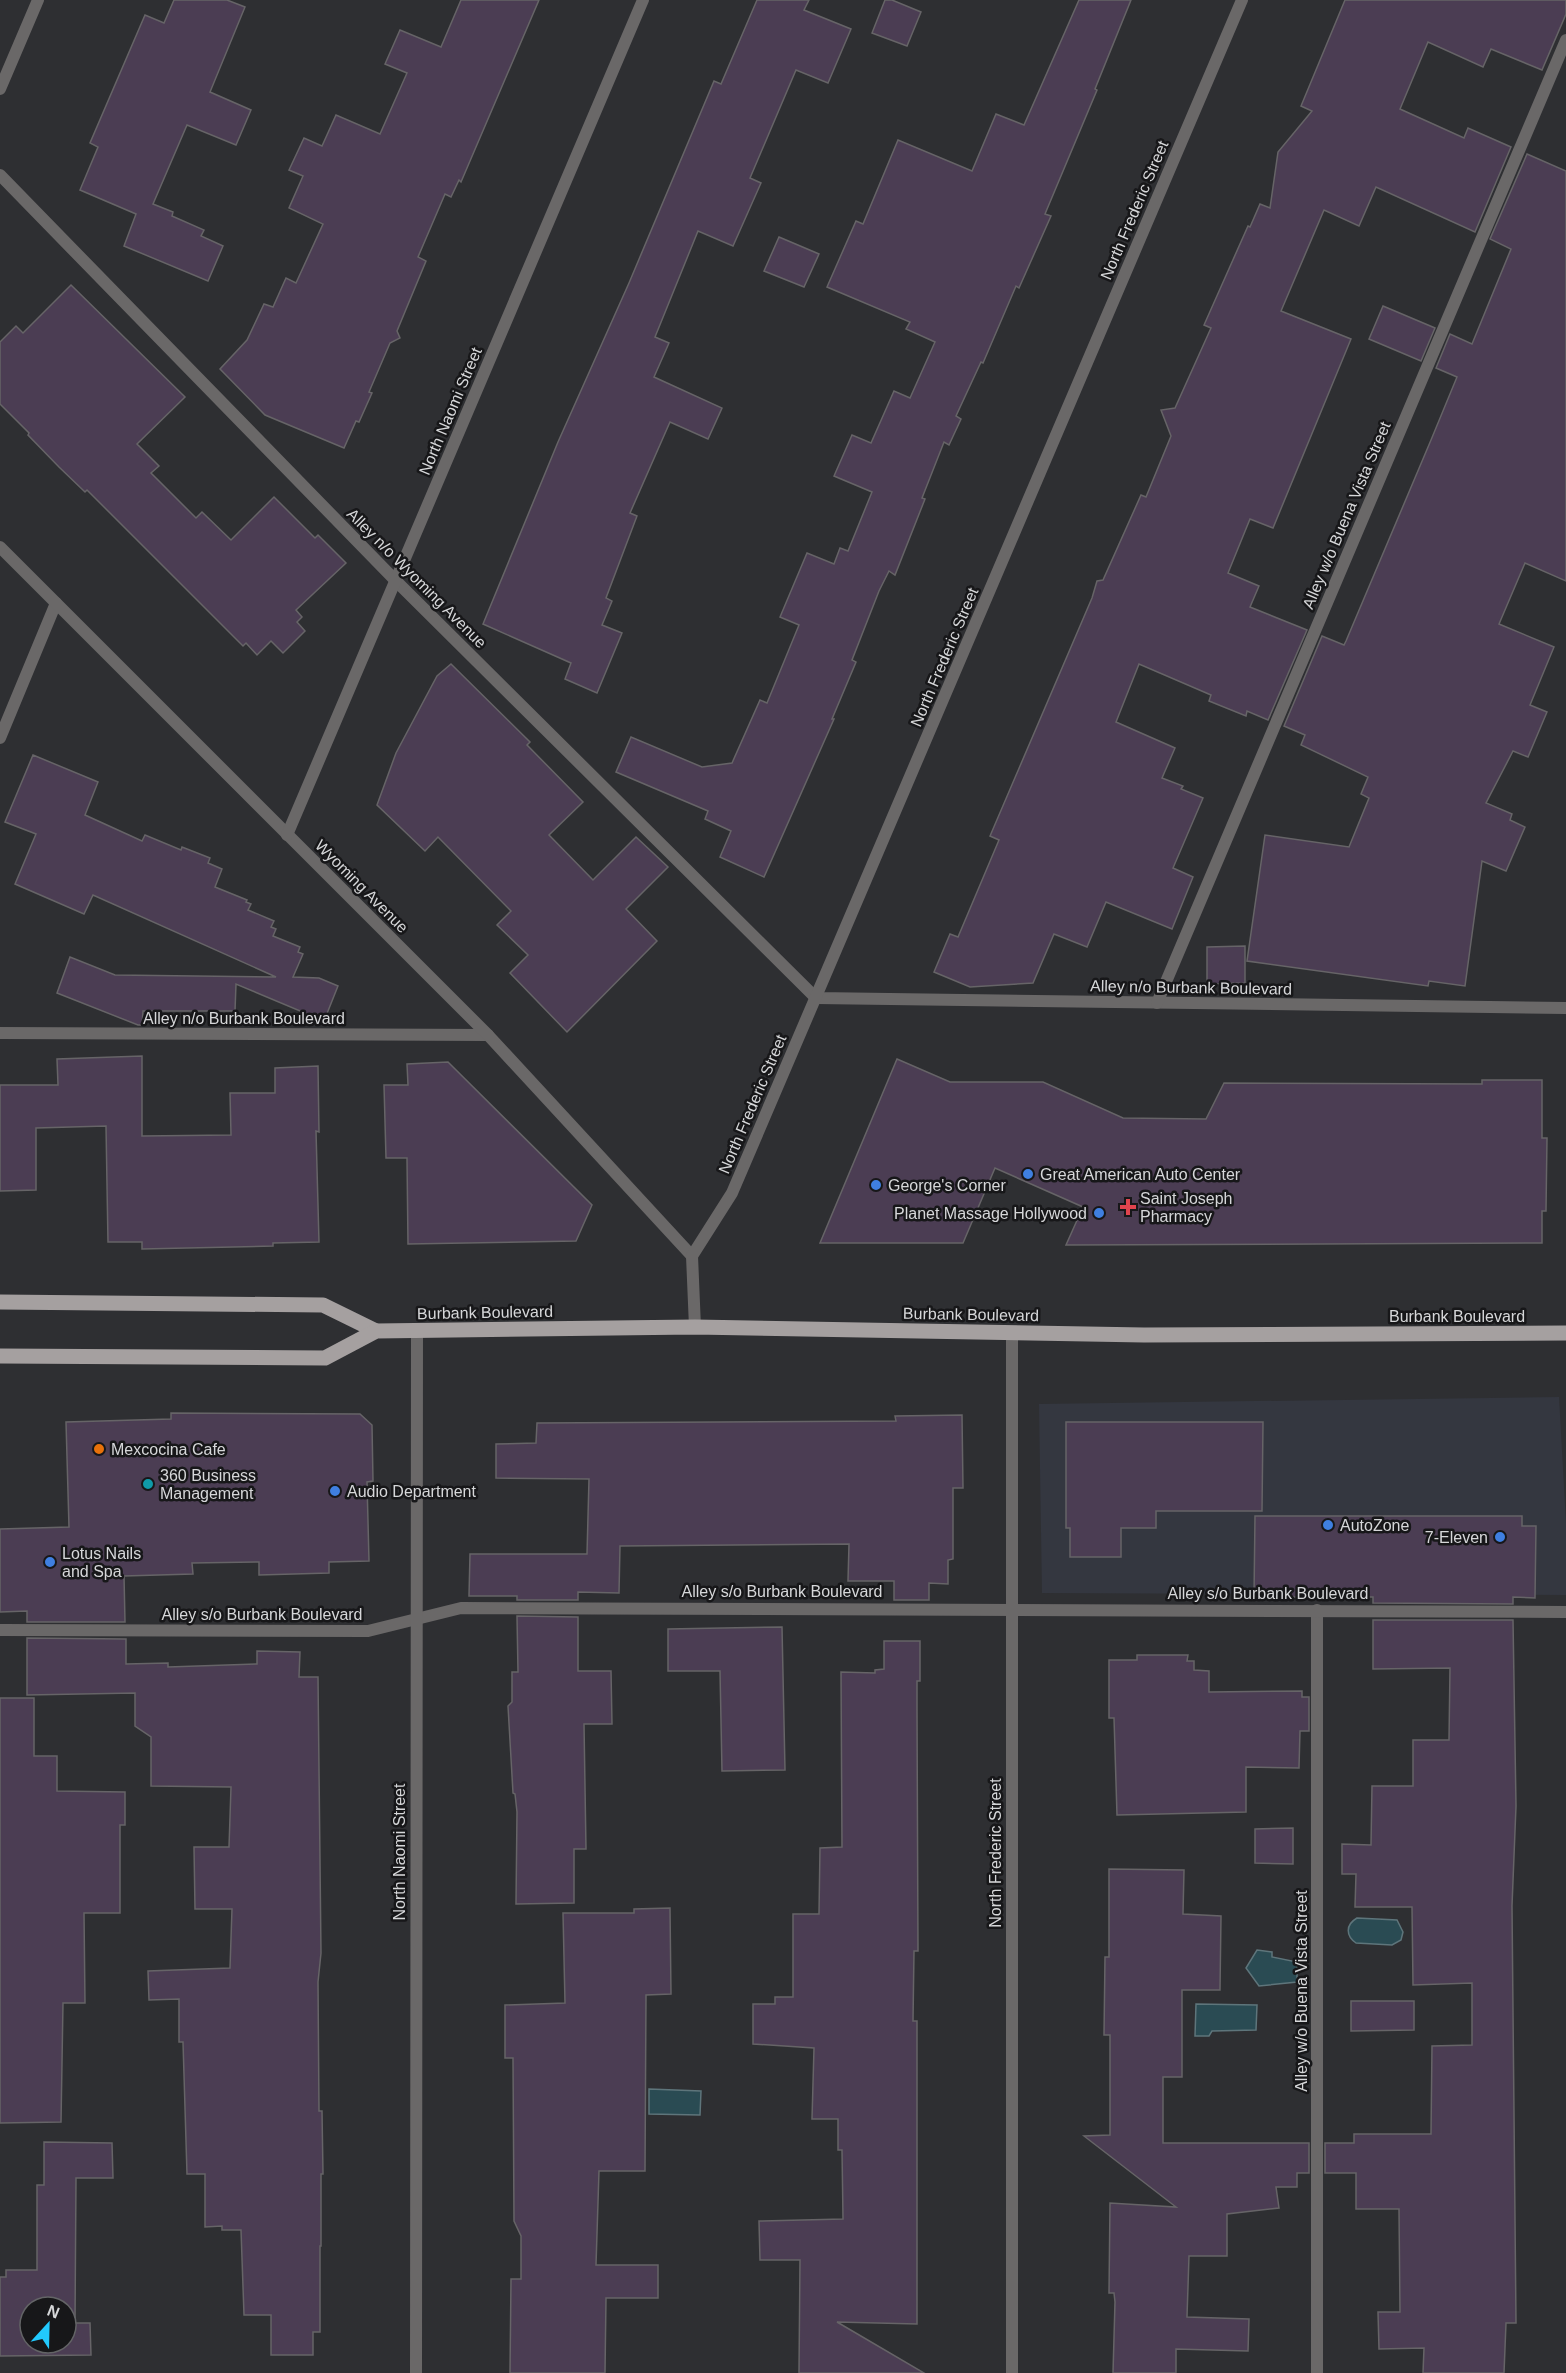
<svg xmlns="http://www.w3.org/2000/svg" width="1566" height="2373" font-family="Arial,sans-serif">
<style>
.built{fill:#343740}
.water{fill:#2a4b53;stroke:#5e757b;stroke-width:1.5}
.building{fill:#4b3d53;stroke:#666467;stroke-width:1.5;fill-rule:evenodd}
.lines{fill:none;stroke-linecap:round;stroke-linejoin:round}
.lane{stroke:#6a6868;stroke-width:12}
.street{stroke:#6a6868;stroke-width:12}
.primary{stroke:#a5a0a0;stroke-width:15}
.shop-dot{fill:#3f7fe0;stroke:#171719;stroke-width:2}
.health-dot{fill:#e0444e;stroke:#171719;stroke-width:2}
.food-dot{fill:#e8710a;stroke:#171719;stroke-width:2}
.culture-dot{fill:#0f9aa8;stroke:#171719;stroke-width:2}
.labels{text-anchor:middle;stroke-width:5;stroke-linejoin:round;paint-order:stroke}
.street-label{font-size:16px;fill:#d6d7d9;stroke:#171719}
.poi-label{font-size:16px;fill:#d6d7d9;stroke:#171719;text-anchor:start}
</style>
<rect width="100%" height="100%" fill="#2e2f32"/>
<!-- built -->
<polygon class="built" points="1559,1397 1566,1523 1566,1595 1042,1593 1039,1404"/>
<!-- water -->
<g class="water">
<path d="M1357,1918L1397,1920L1403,1932L1401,1940L1392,1945L1356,1943C1346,1936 1345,1925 1357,1918Z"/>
<polygon points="1257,1950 1272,1952 1272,1957 1297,1962 1297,1982 1259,1986 1246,1968"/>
<polygon points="1196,2004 1257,2005 1256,2030 1212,2031 1209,2036 1195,2036"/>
<polygon points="649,2089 701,2091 700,2115 649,2114"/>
</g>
<!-- building -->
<g class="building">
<polygon points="174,0 227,0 245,7 210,92 251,110 236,145 187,125 153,204 173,212 172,216 204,230 201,236 223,246 208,281 124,246 136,214 80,190 98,147 90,143 145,15 164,23"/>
<polygon points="461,0 539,0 461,182 459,180 451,197 445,194 418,257 426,261 397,331 400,338 390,343 369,392 372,393 359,422 356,421 344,448 265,415 220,369 247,340 264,304 273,307 286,278 296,283 323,224 289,208 303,176 289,170 304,138 322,146 336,115 380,134 407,73 385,64 400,30 441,47"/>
<polygon points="757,0 809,0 804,10 851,29 828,83 796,70 750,178 761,183 733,246 698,231 655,337 669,343 654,377 722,408 708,439 670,422 630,513 637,516 606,598 612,601 602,625 622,633 597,693 565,679 571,663 483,624 558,442 629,283 714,81 721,84"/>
<polygon points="885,0 892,0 921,12 907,46 872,33"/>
<polygon points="1079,0 1131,0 1095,89 1097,90 1045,214 1051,216 1019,288 1016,286 983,363 981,362 956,416 961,419 949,445 944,442 922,498 925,499 895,575 889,571 879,591 852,660 856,662 832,719 834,719 764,877 720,857 731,831 705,819 708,811 616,772 631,737 702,767 732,763 760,700 767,703 799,625 780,617 807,553 834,564 840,548 848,551 872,492 834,476 852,435 871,443 894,391 910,398 935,342 906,329 910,322 827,287 856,221 863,224 898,140 972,171 996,114 1024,125"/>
<polygon points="1345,0 1566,0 1566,14 1542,70 1491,49 1483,67 1428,42 1400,109 1464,138 1468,128 1511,147 1475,232 1376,187 1359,226 1324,210 1281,311 1351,339 1273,528 1250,519 1228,573 1259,586 1250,607 1307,630 1268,720 1247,711 1246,716 1209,701 1211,695 1139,664 1116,722 1175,748 1162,778 1183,786 1181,789 1203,798 1173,868 1193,877 1172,929 1106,902 1087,947 1054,934 1033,983 970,987 934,972 950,934 958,937 999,840 990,836 1092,598 1097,581 1103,580 1141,495 1146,497 1171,436 1161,410 1175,408 1211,328 1204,325 1248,226 1250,227 1260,204 1270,208 1278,152 1312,111 1301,106"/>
<polygon points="1527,154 1566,171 1566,581 1525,563 1499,624 1554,647 1530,705 1547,712 1528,757 1513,751 1486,803 1512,814 1510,820 1525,827 1506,871 1482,861 1465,986 1429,981 1428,986 1247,961 1265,835 1349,847 1369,798 1361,794 1368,777 1301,745 1305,735 1284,726 1322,636 1344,645 1346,641 1431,440 1457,377 1436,368 1450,334 1472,344 1511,249 1490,239"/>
<polygon points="779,237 819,254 804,287 764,271"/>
<polygon points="71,285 185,397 137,444 159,466 151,473 196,518 202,512 231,540 274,497 315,538 318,535 346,563 296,610 302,617 297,622 305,631 283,653 271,641 257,655 246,643 243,646 87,490 85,492 59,467 28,435 29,433 0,404 0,342 16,326 23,333"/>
<polygon points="1383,306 1435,328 1421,361 1369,339"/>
<polygon points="451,664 530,742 527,745 583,802 549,835 593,880 636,837 668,867 626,909 657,941 567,1032 510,973 528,955 497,925 511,911 438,837 425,851 377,805 396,753 437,676"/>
<polygon points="33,755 98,782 85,815 142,841 145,835 181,850 182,847 210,858 208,863 222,869 215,887 247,900 246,902 251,904 248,910 274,921 271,927 276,929 273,936 300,947 298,952 303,954 293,977 319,978 338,986 324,1021 236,984 235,1011 143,1011 142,1025 138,1025 57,993 70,957 115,975 276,977 93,895 84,914 15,884 36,834 5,822"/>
<polygon points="1245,946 1245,983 1207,984 1207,947"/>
<polygon points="142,1056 142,1136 231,1135 230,1093 275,1093 275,1068 318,1066 319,1132 316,1131 319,1242 273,1243 273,1246 142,1249 142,1242 108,1242 106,1126 36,1128 36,1190 0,1191 0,1085 58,1085 57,1059"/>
<polygon points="897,1059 950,1082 1043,1082 1123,1118 1206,1119 1224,1083 1482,1084 1482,1080 1542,1080 1542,1138 1547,1138 1546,1211 1542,1211 1542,1243 1066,1245 1083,1207 995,1168 963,1243 820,1243"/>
<polygon points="448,1062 592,1205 576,1241 408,1244 407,1158 386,1158 384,1085 408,1085 407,1064"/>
<polygon points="171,1413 360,1414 372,1425 373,1481 367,1482 369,1561 329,1562 329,1573 259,1575 259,1562 192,1563 193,1574 124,1576 125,1622 27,1622 27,1611 0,1612 0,1529 69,1527 66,1422 171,1419"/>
<polygon points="962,1415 963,1488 953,1488 953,1559 948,1560 948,1584 929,1583 929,1600 894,1600 894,1581 848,1581 849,1544 620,1546 619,1593 578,1592 578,1600 517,1600 517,1596 469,1596 470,1554 587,1554 589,1479 496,1478 496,1444 536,1443 537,1423 896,1421 895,1416"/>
<polygon points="1066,1422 1263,1422 1262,1511 1156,1511 1156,1528 1121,1528 1121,1557 1070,1557 1070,1528 1066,1528"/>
<polygon points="1255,1516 1522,1516 1522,1526 1536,1526 1535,1598 1513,1597 1513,1604 1373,1603 1373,1597 1254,1597"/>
<polygon points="517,1616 578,1617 578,1671 611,1671 612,1724 584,1724 586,1849 574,1849 574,1903 516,1904 517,1812 515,1794 513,1793 508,1706 512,1702 512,1672 518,1672"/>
<polygon points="1373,1620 1513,1620 1516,1806 1512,1906 1516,2323 1506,2323 1504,2373 1423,2373 1424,2348 1379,2349 1378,2312 1400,2312 1399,2209 1356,2209 1356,2173 1325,2173 1325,2143 1354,2143 1354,2134 1431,2134 1432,2046 1472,2045 1472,1983 1413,1985 1412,1907 1355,1907 1356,1874 1342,1874 1342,1844 1371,1845 1372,1786 1413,1786 1413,1740 1449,1740 1450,1668 1373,1669"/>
<polygon points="782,1627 785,1770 722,1771 720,1671 668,1671 668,1629"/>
<polygon points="27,1638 126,1639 126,1664 168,1663 168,1667 257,1664 257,1651 300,1652 299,1677 318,1677 321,1953 318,1982 319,2111 322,2111 323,2174 321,2174 321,2246 320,2246 320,2332 313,2332 313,2355 271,2355 271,2315 244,2315 241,2230 222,2230 222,2226 205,2227 205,2174 187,2174 183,2042 179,2042 179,1999 149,2000 148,1971 230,1968 232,1909 195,1909 194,1847 229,1847 231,1787 151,1786 151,1737 135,1726 135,1693 27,1695"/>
<polygon points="884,1641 920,1641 920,1681 917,1681 917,1709 918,1951 914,1951 913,2021 917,2021 917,2324 837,2322 924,2373 799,2373 800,2260 760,2260 759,2221 843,2219 842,2150 838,2150 838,2119 812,2119 814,2048 753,2044 753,2004 775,2004 775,1997 793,1997 793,1914 819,1914 820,1848 842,1847 841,1672 875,1673 875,1670 884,1669"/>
<polygon points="1137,1655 1188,1655 1187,1661 1194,1661 1194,1670 1209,1671 1209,1692 1302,1691 1302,1697 1309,1697 1309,1731 1300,1731 1299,1768 1246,1767 1246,1812 1117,1815 1114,1718 1109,1718 1109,1660 1137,1660"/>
<polygon points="0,1698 34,1698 34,1756 57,1756 57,1791 125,1792 125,1825 120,1825 120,1913 84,1913 85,2003 63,2003 61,2122 0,2123"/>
<polygon points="1293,1828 1293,1864 1255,1863 1255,1829"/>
<polygon points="1109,1869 1184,1870 1183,1914 1221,1916 1220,1990 1182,1990 1182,2077 1163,2077 1163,2143 1309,2143 1309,2173 1297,2173 1297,2187 1276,2187 1279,2208 1227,2214 1227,2256 1189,2256 1187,2317 1249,2319 1248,2351 1176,2349 1176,2373 1113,2373 1115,2302 1114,2293 1109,2293 1110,2203 1176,2207 1084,2136 1110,2135 1110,2035 1104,2035 1105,1957 1109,1957"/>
<polygon points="670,1908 671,1994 646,1995 645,2171 599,2171 596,2265 658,2265 658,2298 606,2298 605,2373 510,2373 511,2279 521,2279 521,2236 514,2221 513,2058 505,2058 505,2005 565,2003 563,1913 634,1913 634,1909"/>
<polygon points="1351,2001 1414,2001 1414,2030 1351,2031"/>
<path d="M44,2142L112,2143L113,2178H76L75,2323H90L91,2355L0,2356V2277H6V2270H37V2185H44ZM30,2307H66V2343H30Z"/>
</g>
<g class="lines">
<!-- lane -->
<g class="lane">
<polyline points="0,175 396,581 816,998 1566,1008"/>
<polyline points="0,738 56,603"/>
<polyline points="1157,1003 1566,40"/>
<polyline points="0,1033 488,1035"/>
<polyline points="1317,1610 1317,2373"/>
<polyline points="0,1630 368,1631 461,1608 1566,1612"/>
</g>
<!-- street -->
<g class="street">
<polyline points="0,89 38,0"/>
<polyline points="0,547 488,1035 692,1256"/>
<polyline points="287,835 643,0"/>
<polyline points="695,1327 692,1256 732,1193 1242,0"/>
<polyline points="416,2373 417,1331"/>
<polyline points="1012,2373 1012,1333"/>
</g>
<!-- primary -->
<g class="primary">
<polyline points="0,1302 323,1305 376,1331"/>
<polyline points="0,1356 325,1358 376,1331 695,1327 1144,1335 1566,1333"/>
</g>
</g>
<!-- markers -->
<g class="shop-dot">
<circle cx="1028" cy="1174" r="6"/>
<circle cx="876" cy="1185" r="6"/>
<circle cx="1099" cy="1213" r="6"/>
<circle cx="335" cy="1491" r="6"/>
<circle cx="1328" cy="1525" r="6"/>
<circle cx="1500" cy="1537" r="6"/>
<circle cx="50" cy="1562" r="6"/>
</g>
<path class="health-dot" d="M1125 1198h6v6h6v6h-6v6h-6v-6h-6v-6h6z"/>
<circle class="food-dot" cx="99" cy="1449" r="6"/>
<circle class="culture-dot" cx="148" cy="1484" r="6"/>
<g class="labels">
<!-- street labels -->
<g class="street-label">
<text transform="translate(1134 210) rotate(-67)" y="6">North Frederic Street</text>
<text transform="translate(450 411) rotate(-67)" y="6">North Naomi Street</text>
<text transform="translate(1346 515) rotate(-67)" y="6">Alley w/o Buena Vista Street</text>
<text transform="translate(417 578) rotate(45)" y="6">Alley n/o Wyoming Avenue</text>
<text transform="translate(944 657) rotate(-67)" y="6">North Frederic Street</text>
<text transform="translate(362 886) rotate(45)" y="6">Wyoming Avenue</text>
<text transform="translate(1191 987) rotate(1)" y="6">Alley n/o Burbank Boulevard</text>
<text x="244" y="1024">Alley n/o Burbank Boulevard</text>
<text transform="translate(752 1104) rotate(-67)" y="6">North Frederic Street</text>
<text transform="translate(485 1312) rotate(-1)" y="6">Burbank Boulevard</text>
<text transform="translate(971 1314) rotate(1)" y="6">Burbank Boulevard</text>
<text x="1457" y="1322">Burbank Boulevard</text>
<text x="782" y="1597">Alley s/o Burbank Boulevard</text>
<text x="1268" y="1599">Alley s/o Burbank Boulevard</text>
<text x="262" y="1620">Alley s/o Burbank Boulevard</text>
<text transform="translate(399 1852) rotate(-90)" y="6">North Naomi Street</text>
<text transform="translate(995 1853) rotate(-90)" y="6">North Frederic Street</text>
<text transform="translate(1301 1991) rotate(-90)" y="6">Alley w/o Buena Vista Street</text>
</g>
<!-- poi labels -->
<g class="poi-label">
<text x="1040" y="1180">Great American Auto Center</text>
<text x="888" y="1191">George's Corner</text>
<text x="1140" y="1204">Saint Joseph<tspan x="1140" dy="18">Pharmacy</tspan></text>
<text x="1087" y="1219" text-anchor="end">Planet Massage Hollywood</text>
<text x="111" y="1455">Mexcocina Cafe</text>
<text x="160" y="1481">360 Business<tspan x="160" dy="18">Management</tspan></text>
<text x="347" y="1497">Audio Department</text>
<text x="1340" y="1531">AutoZone</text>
<text x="1488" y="1543" text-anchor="end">7-Eleven</text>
<text x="62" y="1559">Lotus Nails<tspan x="62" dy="18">and Spa</tspan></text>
</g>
</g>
<!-- north arrow -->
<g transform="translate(48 2325) rotate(22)"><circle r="28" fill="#171719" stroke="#636466" stroke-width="1.5"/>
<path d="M0-4.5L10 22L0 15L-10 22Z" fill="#22c9fd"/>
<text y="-9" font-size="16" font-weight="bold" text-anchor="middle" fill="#d6d7d9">N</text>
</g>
</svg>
